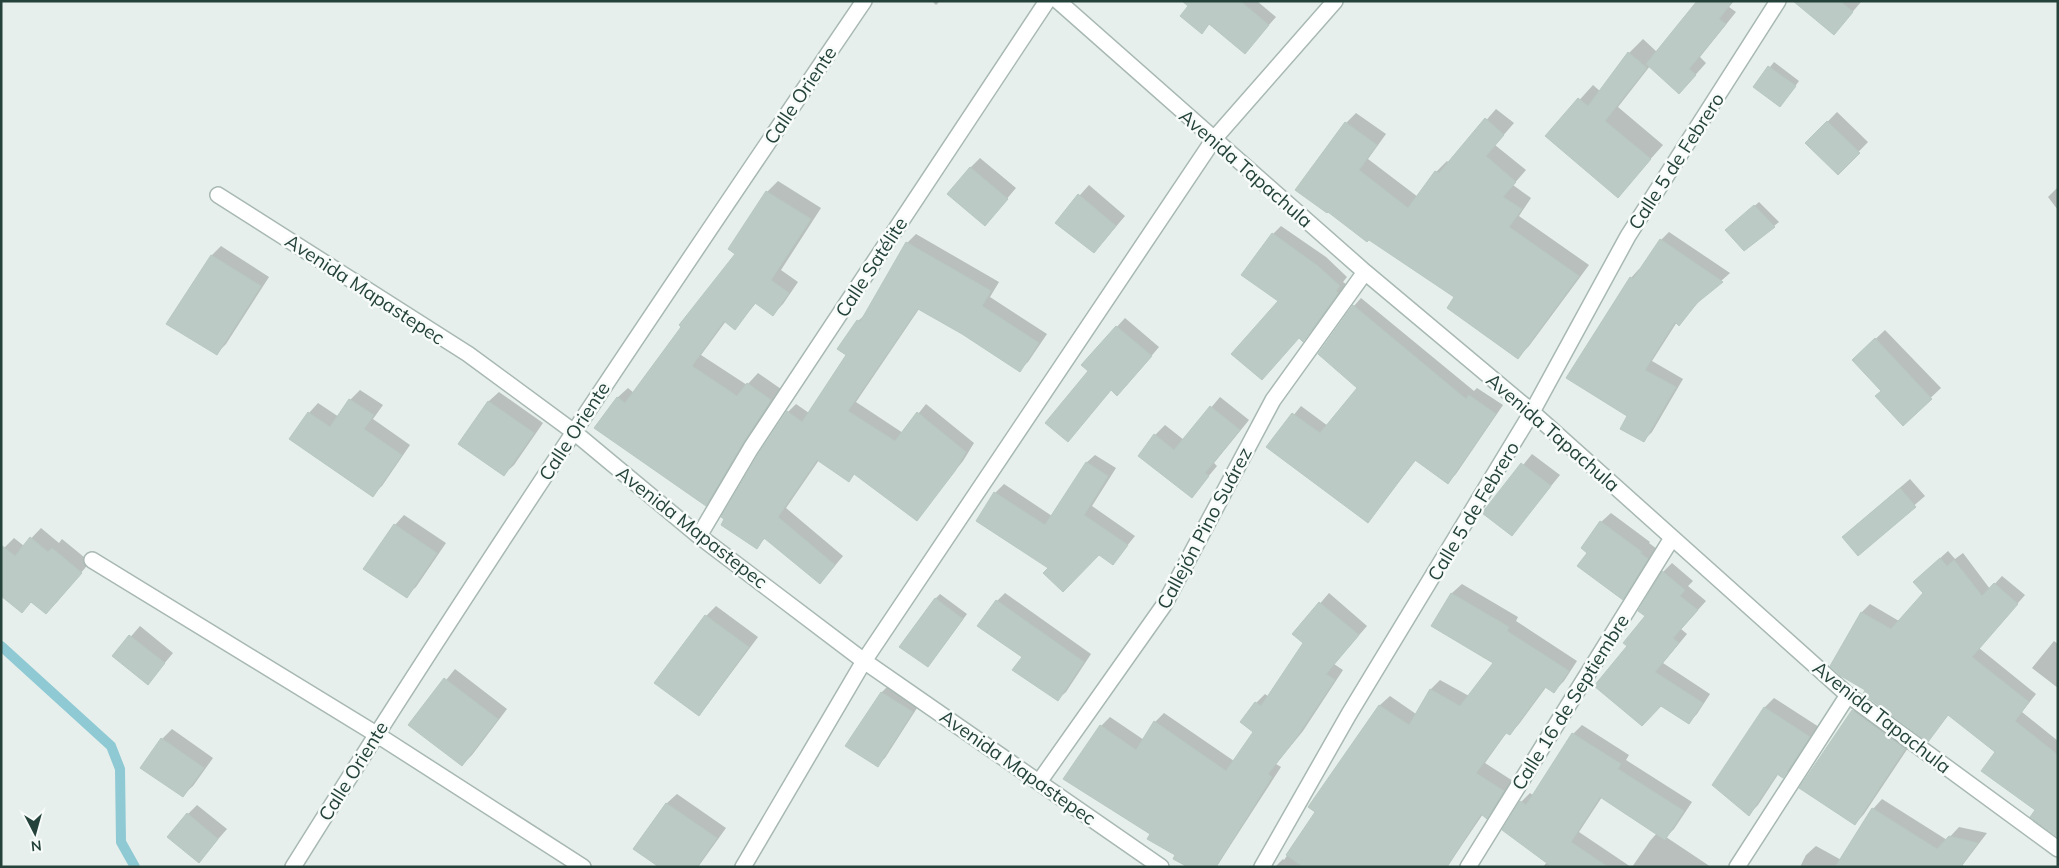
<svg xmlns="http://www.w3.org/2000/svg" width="2059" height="868" font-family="Mulish,sans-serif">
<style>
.shadow{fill:#0003}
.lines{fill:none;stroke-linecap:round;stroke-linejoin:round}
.stream{stroke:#8ec9d4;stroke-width:10}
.building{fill:#bbcac4;stroke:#b8c9c2}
.minor-casing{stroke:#a8b8b2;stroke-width:18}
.minor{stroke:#fff;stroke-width:15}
.labels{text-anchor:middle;stroke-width:5;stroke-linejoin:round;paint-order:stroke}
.street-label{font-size:19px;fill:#24423a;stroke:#f7fbf9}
</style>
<rect width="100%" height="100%" fill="#e6efeb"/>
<path class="shadow" d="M932,1H940L936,5Z
M1194,1H1257L1276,17L1245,52L1210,23L1202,32Z
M1699,1H1734L1729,7L1736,12L1700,57L1706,63L1690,81L1650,66L1618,107L1663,145L1618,196L1547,136L1593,85L1601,92L1629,53L1643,39L1657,52Z
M1805,1H1861V2L1843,23Z
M1774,62L1799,81L1784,101L1755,86Z
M1496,109L1514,123L1495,145L1526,170L1513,185L1531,198L1519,216L1589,265L1529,346L1518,357L1456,297L1369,239L1346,123L1356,113L1386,134L1368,159L1418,197L1436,172L1447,161L1449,163Z
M1837,112L1868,142L1838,173L1807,143Z
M980,158L1016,188L994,214L970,168Z
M778,181L821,208L781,270L798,282L783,304L773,314L756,303L735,328L726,321L701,355L747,385L758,373L781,389L716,494L706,505L617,398L628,388L634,393L737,253L730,249L767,192Z
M1089,185L1125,216L1103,242L1056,222Z
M2057,188H2058V210L2048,197Z
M1759,202L1779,222L1744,250L1732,226Z
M1281,226L1326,257L1347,277L1343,282L1346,284L1311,332L1303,340L1299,337L1280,301L1273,234Z
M1669,232L1730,273L1702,298L1679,324L1677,322L1652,361L1683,379L1652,432L1643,441L1629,416L1568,378L1631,278L1639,269L1641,270L1661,240Z
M916,234L999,282L990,297L1047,334L1028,362L1019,370L962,333L919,309L856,402L903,433L926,404L974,443L963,461L916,519L855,473L849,480L819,460L786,508L843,556L828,574L766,537L757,547L788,412L796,404L809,413L847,355L858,321L867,313L907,243Z
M221,246L269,277L226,344L217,353L168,323L212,255Z
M1361,298L1474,391L1477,388L1503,405L1456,474L1448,482L1416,460L1368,521L1268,447L1301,406L1328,426L1359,387L1354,306Z
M1125,318L1159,347L1126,386L1112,389L1068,440L1090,370L1083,364Z
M1885,330L1941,388L1903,424L1882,391L1863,351Z
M360,390L383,405L373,419L410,445L382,486L372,495L309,413L318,403L339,417L350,400Z
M499,392L543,423L514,465L504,474L459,444L489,401Z
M1220,397L1249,420L1214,463L1217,466L1192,496L1155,435L1165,425L1184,440Z
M1532,454L1560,475L1512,534L1484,513Z
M1095,455L1116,468L1092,506L1135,536L1113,563L1099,553L1050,568L995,493L1004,484L1052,516L1086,463Z
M1910,479L1925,496L1858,554L1843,537Z
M1611,513L1650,542L1649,543L1657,549L1632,589L1623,598L1589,552L1601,522Z
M404,515L446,543L416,587L406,596L395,525Z
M41,528L59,543L62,539L90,562L56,603L32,601L22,611L1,551L14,538L24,546Z
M1948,551L1955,559L1963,553L1990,589L2002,576L2025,595L1979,648L2036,694L2022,712L2058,741V836L2036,810L1996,752L1949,714L1928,740L1867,690L1831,666L1862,612L1870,604L1899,621L1924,593L1914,582Z
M1672,563L1693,581L1688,586L1706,601L1681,629L1687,634L1663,663L1710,694L1697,714L1689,722L1629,646L1647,616L1640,611L1663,572Z
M1462,584L1518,617L1516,621L1577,661L1564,681L1554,691L1547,686L1519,724L1509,734L1507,732L1485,763L1513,781L1496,807L1487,817L1483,814L1447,867H1275L1283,859L1284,860L1317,812L1310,807L1380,705L1390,696L1416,714L1431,689L1440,680L1469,696L1495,663L1432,625L1452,593Z
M1005,593L1091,654L1066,692L1058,699L1023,657L997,601Z
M1329,593L1367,626L1334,664L1343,670L1303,731L1276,764L1281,767L1217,866L1177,855L1152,834L1101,726L1110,717L1144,740L1155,722L1164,713L1234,761L1255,731L1256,703L1265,694L1269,697L1305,643L1294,634Z
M940,594L967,614L932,661L935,599Z
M716,606L758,637L708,704L699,714L706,616Z
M140,626L173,653L148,683L114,656Z
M2054,641L2058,644V688L2032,668Z
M455,669L507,709L472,755L462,765L410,725Z
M889,685L919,705L885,758L877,765L882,692Z
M1774,698L1819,727L1793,767L1783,776L1779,773L1758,805L1749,814L1765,707Z
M1863,701L1914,739L1864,814L1855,824L1835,740L1853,711Z
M1582,725L1629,755L1626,760L1692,802L1674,829L1666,837L1711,867H1632L1650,841L1657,833L1602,797L1579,832L1631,867H1543L1547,862L1521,802L1530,793L1534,796L1573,734Z
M172,729L213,758L193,786L183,795L142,768L162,739Z
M677,794L726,828L698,867H661L635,849L667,803Z
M1882,799L1947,840L1959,827L1987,833L1961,867L1873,809Z
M197,805L227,829L199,861L188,814Z
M1816,846L1854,867H1800L1806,855Z"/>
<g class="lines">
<path class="stream" d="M1,646L111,746L120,769L121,842L135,867"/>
</g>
<path class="building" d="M1182,1H1240L1269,25L1245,54L1209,24L1202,34L1180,16L1188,6Z
M1697,1H1733L1719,19L1726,24L1689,69L1696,75L1679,94L1646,64Z
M1793,1H1840L1853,12L1834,35Z
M1628,52L1647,68L1605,121L1651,159L1618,198L1545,136L1578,98L1588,106Z
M1768,66L1796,86L1780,107L1753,87Z
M1485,118L1504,135L1486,156L1516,182L1503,197L1522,209L1509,227L1579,276L1518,359L1447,308L1454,297L1369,240L1367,242L1328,212L1327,213L1295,190L1345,122L1377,145L1359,170L1408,208L1435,171L1439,173Z
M1827,121L1860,153L1838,175L1805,143Z
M970,167L1008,199L985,226L947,194Z
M766,191L811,219L771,280L789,293L773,316L755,303L735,330L724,321L692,366L737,396L747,383L771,400L743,443L706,506L594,428L617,397L625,403L681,327L679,325L735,254L728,249Z
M1078,194L1116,226L1094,253L1055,223Z
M1754,205L1775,227L1744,251L1725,230Z
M1272,233L1318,266L1340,286L1336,291L1338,293L1303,342L1299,338L1262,380L1231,354L1278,301L1241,275Z
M1660,239L1723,282L1697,303L1679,326L1675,322L1645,370L1676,387L1644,442L1620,429L1627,416L1566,378L1630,277L1633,279Z
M906,242L991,291L982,306L1039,343L1020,372L962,334L918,309L848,411L895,441L917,412L966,452L955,471L917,521L854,474L849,482L817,460L778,517L835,565L820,584L764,538L757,549L721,525L724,519L721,517L759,453L787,411L802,422L846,355L837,349L857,320L860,322Z
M211,255L261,286L217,355L166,324Z
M1353,305L1466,399L1469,395L1496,414L1448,484L1415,460L1368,523L1266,447L1292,413L1320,433L1357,388L1318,354Z
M1116,326L1152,356L1117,396L1111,390L1068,442L1045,423L1088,371L1081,365Z
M1875,338L1932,399L1903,426L1875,396L1881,391L1852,360Z
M349,399L374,415L364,429L402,455L373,497L289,439L308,412L330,427Z
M488,401L534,433L504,476L458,444Z
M1210,406L1240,430L1205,473L1209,476L1192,498L1138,456L1154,434L1174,450Z
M1086,462L1108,476L1084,515L1128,545L1113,565L1099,555L1063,592L1043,573L1048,568L976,521L994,492L1045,525Z
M1521,463L1551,486L1512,536L1482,513Z
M1900,488L1916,507L1858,556L1842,537Z
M1600,521L1642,552L1640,553L1648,559L1623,600L1577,566L1587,553L1581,548Z
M394,524L437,553L407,598L363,569Z
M30,537L48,552L52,548L82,573L46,614L31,602L22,613L1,596V545L15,556Z
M1940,558L1947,566L1954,560L1982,596L1994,583L2018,604L1972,657L2029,702L2015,721L2058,755V837L2030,817L2035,810L1981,771L1995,752L1948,715L1928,742L1863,694L1865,690L1841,676L1830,666L1861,612L1891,629L1923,593L1913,582Z
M1662,571L1685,590L1680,596L1698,610L1673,638L1679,643L1655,672L1703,703L1689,724L1661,706L1642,726L1594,686L1627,646L1623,643L1645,616L1638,611Z
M1451,593L1509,627L1507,631L1569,671L1554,693L1545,687L1510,735L1506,733L1476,773L1504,791L1487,819L1481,814L1447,867H1303L1286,855L1315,812L1308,807L1379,705L1409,725L1430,689L1460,706L1493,663L1431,626Z
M935,598L963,619L928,667L899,647Z
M996,600L1084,662L1058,701L1012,670L1022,657L977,626Z
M1319,602L1359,635L1326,674L1335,680L1294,741L1268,774L1272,777L1216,867H1188L1173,859L1175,855L1147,839L1150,834L1063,779L1100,725L1136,750L1154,721L1226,771L1253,732L1240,722L1255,702L1261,706L1303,643L1292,634Z
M705,615L749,647L699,716L654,683Z
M129,635L165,663L148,685L112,656Z
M444,678L498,719L462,766L408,725Z
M881,692L913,712L878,767L845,746Z
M1764,707L1810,737L1783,778L1777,774L1749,816L1712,785Z
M1852,710L1905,749L1855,825L1799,788Z
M1572,733L1621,764L1618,769L1684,811L1665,840L1600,797L1571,842L1608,867H1552L1502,830L1520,801L1526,805Z
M161,738L204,768L183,797L140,768Z
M666,803L717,838L697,867H659L633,849Z
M1872,808L1937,849L1949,836L1978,843L1962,865L1965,867H1835Z
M187,813L218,839L199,863L167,837Z"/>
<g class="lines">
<defs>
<path id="minor" d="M1058,1L1365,272L1532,412L1848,695L2058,849
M218,195L468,354L574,432L699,536L864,661L1161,867
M699,536L751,448L1047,1
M92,560L376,734L583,867
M1039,782L1164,605L1273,400L1365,272
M293,867C476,574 670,287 864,1
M743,867L864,661L1214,139L1335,1
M1262,867L1349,714L1532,412L1628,236L1778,1
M1468,867L1672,538
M1737,867L1848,695"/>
</defs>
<use href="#minor" class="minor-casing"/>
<use href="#minor" class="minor"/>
</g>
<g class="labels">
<g class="street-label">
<text transform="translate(800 95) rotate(-56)" y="7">Calle Oriente</text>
<text transform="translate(1676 161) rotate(-57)" y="7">Calle 5 de Febrero</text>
<text transform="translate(1246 168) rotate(41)" y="7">Avenida Tapachula</text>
<text transform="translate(871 267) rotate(-57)" y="7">Calle Satélite</text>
<text transform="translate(365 289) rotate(33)" y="7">Avenida Mapastepec</text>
<text transform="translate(574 431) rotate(-57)" y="7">Calle Oriente</text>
<text transform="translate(1553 432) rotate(41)" y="7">Avenida Tapachula</text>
<text transform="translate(1473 511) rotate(-59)" y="7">Calle 5 de Febrero</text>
<text transform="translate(692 527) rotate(38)" y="7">Avenida Mapastepec</text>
<text transform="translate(1204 528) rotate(-62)" y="7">Callejón Pino Suárez</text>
<text transform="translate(1570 702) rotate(-58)" y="7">Calle 16 de Septiembre</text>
<text transform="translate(1882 717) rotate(38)" y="7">Avenida Tapachula</text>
<text transform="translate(1018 767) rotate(35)" y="7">Avenida Mapastepec</text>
<text transform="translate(353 771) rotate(-58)" y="7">Calle Oriente</text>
</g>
</g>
<rect width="2059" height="868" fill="none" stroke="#24423a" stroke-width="5"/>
<g transform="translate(35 833) rotate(174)" stroke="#f7fbf9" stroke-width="4" paint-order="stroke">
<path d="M0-4L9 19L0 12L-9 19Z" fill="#24423a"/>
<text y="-8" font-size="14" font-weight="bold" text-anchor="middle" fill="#24423a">N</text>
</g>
</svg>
